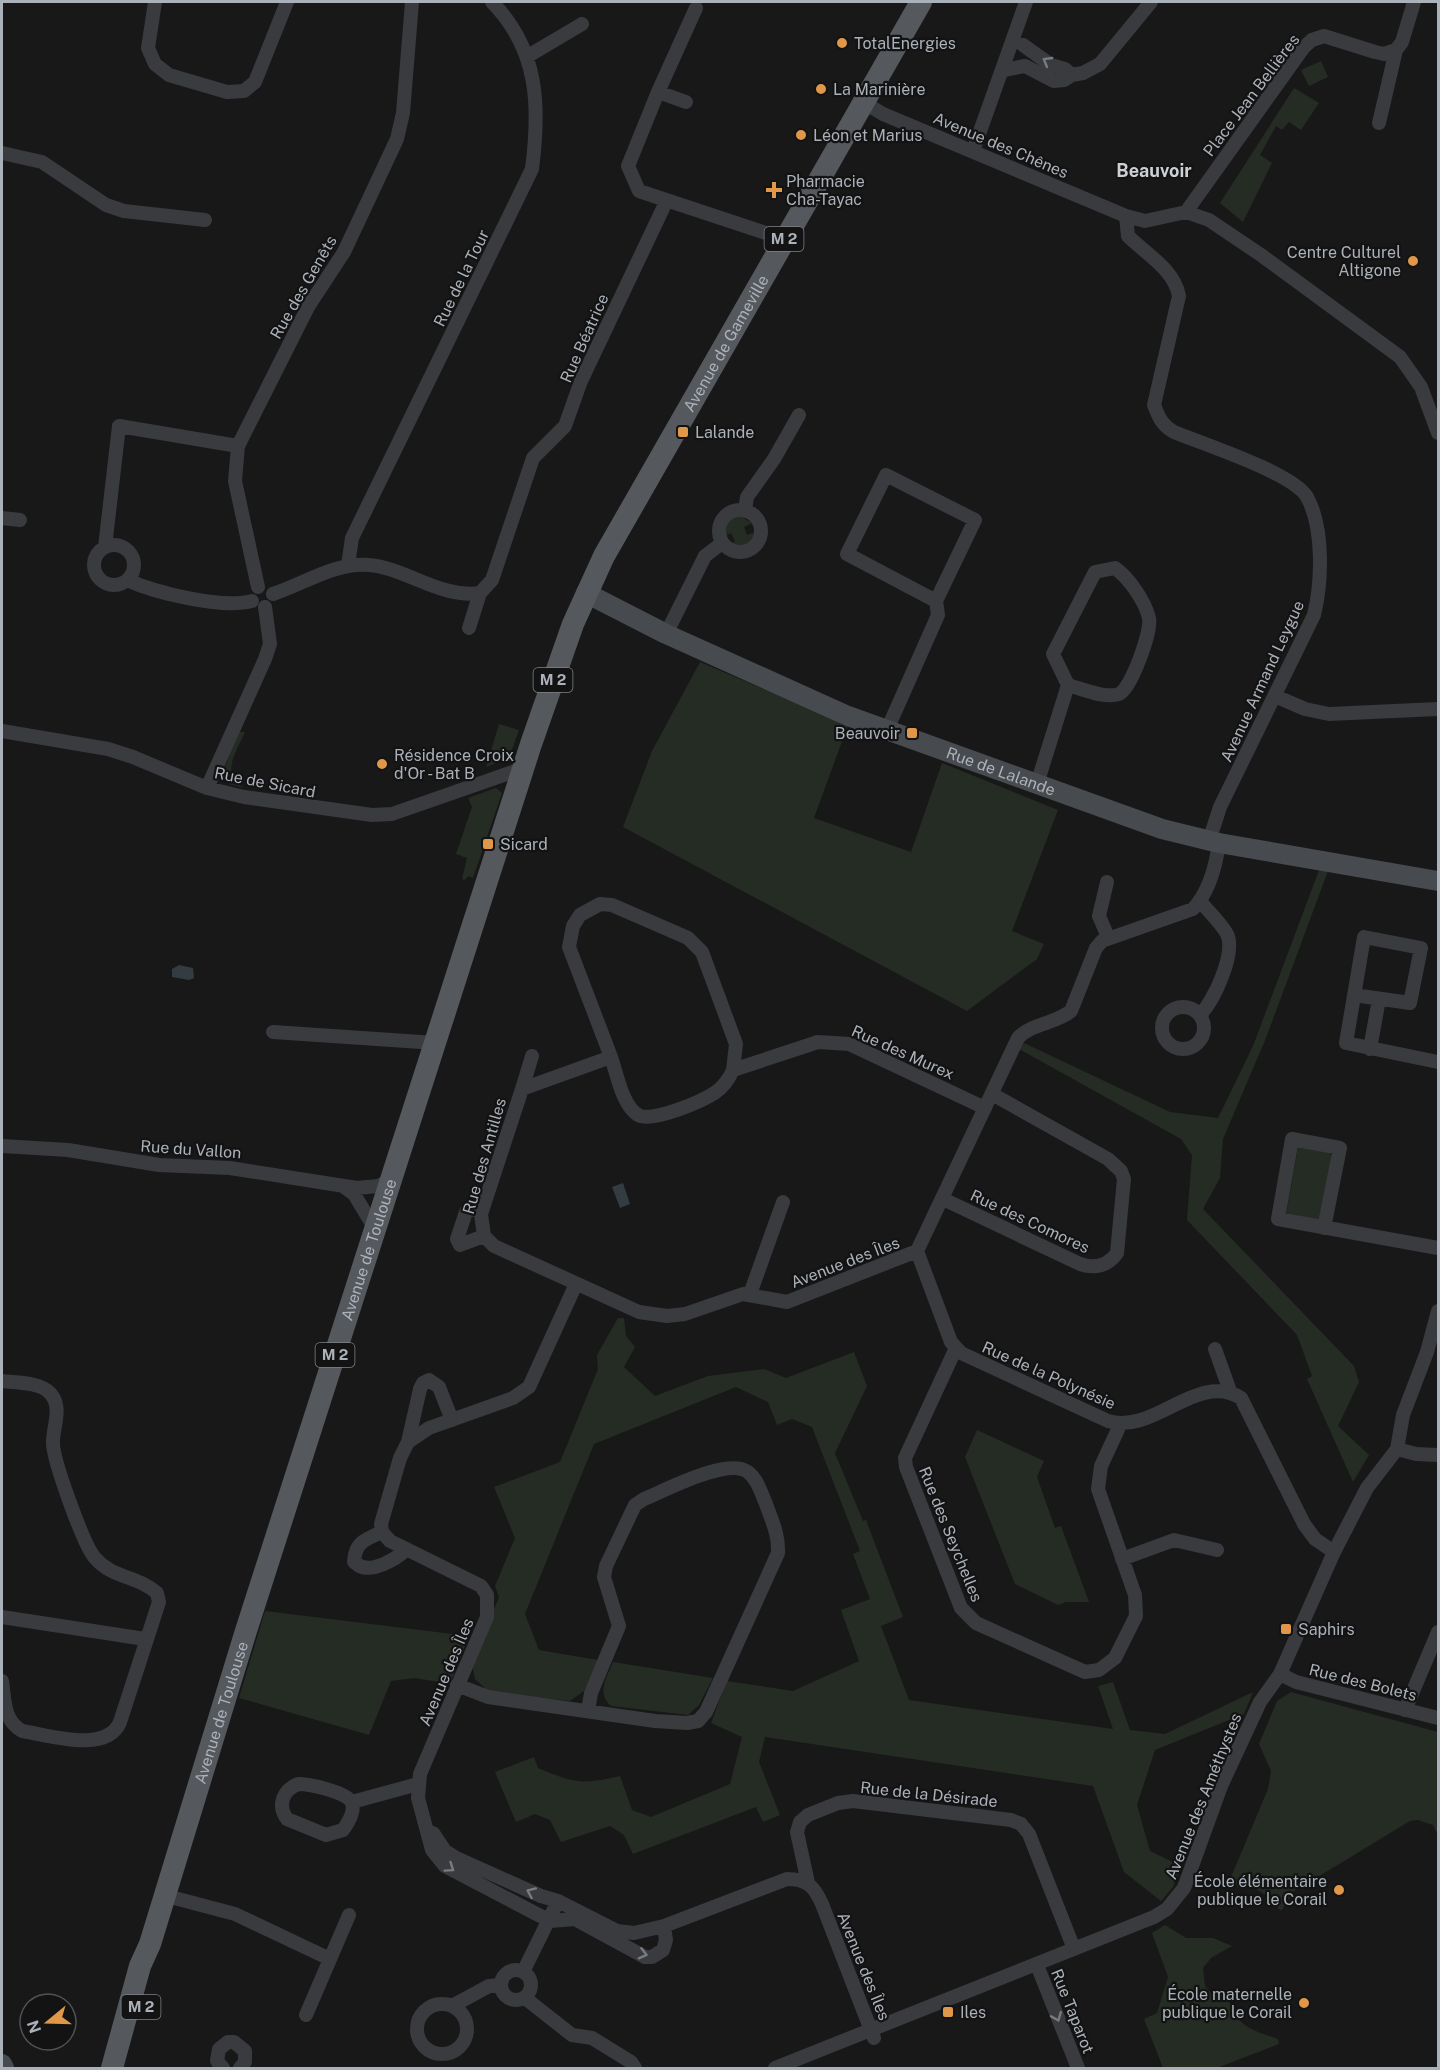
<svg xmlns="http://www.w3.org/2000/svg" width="1440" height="2070" font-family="'Public Sans',sans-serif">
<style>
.green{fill:#242c24}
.water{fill:#323c41}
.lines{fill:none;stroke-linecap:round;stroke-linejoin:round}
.street{stroke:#393b3e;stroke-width:14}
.secondary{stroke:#474a4e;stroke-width:20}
.primary{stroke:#55585d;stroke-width:22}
.oneway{stroke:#787c81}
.poi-dot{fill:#e09749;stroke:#131314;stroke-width:2}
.labels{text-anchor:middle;stroke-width:4.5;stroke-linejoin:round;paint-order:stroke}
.shield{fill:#131314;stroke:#7d8287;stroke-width:1.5}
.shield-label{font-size:15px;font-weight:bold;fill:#abb1b8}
.poi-label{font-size:16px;fill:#abb1b8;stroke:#131314;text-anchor:start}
.street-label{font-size:16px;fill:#abb1b8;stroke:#131314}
.neighbourhood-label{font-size:18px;font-weight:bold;fill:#cccfd4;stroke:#131314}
</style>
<rect width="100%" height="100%" fill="#181819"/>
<path class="green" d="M1321,61L1328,77L1309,86L1301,70Z
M1294,88L1319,103L1301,130L1289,122L1282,130L1276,126L1260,155L1272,163L1243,222L1220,203Z
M740,516L752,523L744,527L747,535L756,532L750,546L739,551L728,546L735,541L731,533L722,538L721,529L729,518Z
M700,662L848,725L814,818L911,852L942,763L1058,810L1012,931L1044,944L1037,959L967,1011L623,827L652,751Z
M499,724L519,730L509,758L486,767Z
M238,732H245C237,751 219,775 244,788L229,784L224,770Z
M496,788L502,793L473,878L469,876L464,880L462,879L467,858L456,854L472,807L468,798Z
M1319,870L1328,871L1266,1038L1223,1139L1220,1178L1203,1209L1354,1366L1359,1382L1338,1426L1369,1455L1353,1482L1307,1379L1312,1376L1297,1335L1187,1220L1192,1155L1181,1139L1019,1049L1024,1043L1170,1112L1218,1118L1253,1046Z
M1298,1146L1329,1152L1332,1157L1319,1221L1286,1216Z
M618,1318H624L626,1336L635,1347L624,1367L655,1396L708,1376L764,1369L786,1378L854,1352L867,1386L835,1453L863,1521L866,1520L903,1617L881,1626L909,1700L1113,1729L1098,1686L1113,1682L1130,1730L1165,1734L1253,1692L1244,1714L1155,1750L1137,1805L1150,1851L1181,1866L1173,1887L1161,1901L1124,1872L1093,1786L765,1737L759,1762L780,1815L763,1822L756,1807L633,1854L624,1835L610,1826L561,1842L550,1820L535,1814L516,1822L495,1772L534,1757L538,1768C574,1783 581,1785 620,1776L632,1810L651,1817L730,1784L742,1737L711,1723L727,1681L793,1691L859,1661L841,1610L870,1599L853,1554L860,1551L812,1427L792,1419L777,1425L768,1402L736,1387L594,1444L525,1614L539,1650L598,1660L584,1691L570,1701L489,1692L475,1679L472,1664L499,1597L495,1586L515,1538L494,1487L560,1462L598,1369L597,1355Z
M977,1430L1044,1461L1037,1477L1055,1528L1061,1526L1089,1602H1066L1058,1605L1015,1584L965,1457Z
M265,1611L469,1636L450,1684L415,1678L391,1681L369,1735L239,1698Z
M613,1662L713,1678L699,1705L688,1715L611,1706C596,1693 607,1677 613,1662Z
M1291,1692L1438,1732V1835L1433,1825L1418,1820L1410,1821L1293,1892L1281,1911C1269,1897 1258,1884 1238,1888L1231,1877L1268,1789L1271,1771L1259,1744L1277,1701Z
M1165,1925L1186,1938H1213L1232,1946L1211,1958L1203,1968L1205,1986L1215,1999L1229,2001C1238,2028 1253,2030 1278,2039L1279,2044L1217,2068H1163L1144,2019L1157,2013L1168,1977L1152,1933Z"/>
<path class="water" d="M179,965L193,968L194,978L189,980L172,977V969Z
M623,1183L630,1204L620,1208L612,1187Z"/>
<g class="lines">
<path class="street" d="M155,2L148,48L155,64L169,75L227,92L244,91L255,82L287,2
M1023,45L1051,65L1065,69L1072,75
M528,56L582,24
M1004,70L1025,66L1054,81L1064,80L1072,75L1083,73L1100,64L1151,2
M658,92L696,8
M686,102L658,92L628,166L639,191L784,239
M863,102L883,114L1126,216L1145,221L1186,212L1209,220L1261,255L1400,357L1421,387L1438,433
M1379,123L1396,50L1402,42L1414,2
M973,151L1026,2
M2,153L42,162L106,205L124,211L205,220
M1186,212L1304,47L1312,40L1324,36L1375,52L1384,54L1396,50
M1126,216L1128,236C1146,254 1174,269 1179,296L1154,405C1159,418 1162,425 1174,432C1203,444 1293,473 1307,497C1324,528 1322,582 1314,615L1220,807L1209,841
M719 531a21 21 0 1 1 42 0a21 21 0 1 1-42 0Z
M745,511L747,497L774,459L799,415
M2,518L20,520
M94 565a20 20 0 1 1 40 0a20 20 0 1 1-40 0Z
M105,547L119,426L238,446
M348,565L352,538L532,169C540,107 539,50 492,2
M127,580C156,593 222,609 252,601
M258,587L235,481L238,446L308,307L344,252L397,139L403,113L412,2
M273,594C304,584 335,562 369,565C406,568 441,599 480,593
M469,628L480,593L492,580L533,458L565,426L581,381L666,202
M666,634L705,556L722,543
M1275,696L1305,709L1329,714L1438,709
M887,730L938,615L936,601L975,520L886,475L847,554L936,601
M2,731L108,749L133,757L207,788L244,797L372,815L392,814L524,768
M1037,784L1068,685C1083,689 1105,699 1119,694C1131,689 1152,631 1149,618C1145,601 1129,578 1115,568L1095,572L1053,654L1068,685
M207,788L265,659L270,644L265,607
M1107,882L1099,916L1108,937
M1354,995L1410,1003L1421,948L1364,937L1346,1043L1438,1062
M1162 1028a21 21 0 1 1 42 0a21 21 0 1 1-42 0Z
M1200,1015C1214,1001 1236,953 1227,934C1221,923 1208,911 1200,901
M273,1032L436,1043
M1370,1049L1379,999
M611,1057C617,1074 622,1105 638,1115C652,1123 703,1101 716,1092C724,1086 729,1079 733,1070L818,1042L849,1044L985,1108
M733,1070L736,1044L702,952L688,938L612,905L600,904L580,915L573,926L569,947L611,1057L522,1089L481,1214L484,1236L494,1246L639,1312L667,1316L685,1314L743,1294L787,1302L917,1251L1018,1038C1032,1023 1055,1024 1071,1011L1096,948L1102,941L1193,909C1209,892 1216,865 1219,843
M522,1089L532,1056
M2,1146L68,1150L159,1165L230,1168L357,1188L378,1186L392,1180
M343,1186L354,1194L375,1229
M943,1199L1080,1264C1095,1269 1108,1266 1117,1253L1124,1179L1121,1171L1108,1159L992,1094
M1324,1228L1340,1148L1292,1139L1278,1219L1438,1248
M484,1236L460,1245L457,1239L466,1212L484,1204
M917,1251L951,1342L961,1353L1108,1421C1154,1435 1197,1371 1241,1398L1304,1524L1315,1539L1334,1552
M576,1284L529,1387L513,1398L429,1428L408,1442L400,1458L381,1524L382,1532L390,1541L481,1586L487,1595V1617L420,1774L418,1798L432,1850L445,1866L550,1921L575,1919L645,1957H652L663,1950L666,1940L664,1926
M750,1294L783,1202
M956,1348L905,1458L906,1467L961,1608L976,1623L1085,1672L1099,1670L1115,1658L1136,1616L1135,1595L1098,1489L1101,1466L1120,1425
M1215,1349L1230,1391
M2,1381C16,1383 40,1382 50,1393C63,1407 53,1426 53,1442C52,1458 84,1546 95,1558C113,1579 137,1575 157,1593L159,1602L120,1722C107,1754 49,1735 22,1731C3,1720 5,1700 2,1681
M408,1442L420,1389L423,1383L429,1380L439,1387L452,1420
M1397,1449L1416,1454L1438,1455
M382,1532C366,1539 355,1542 354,1562L358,1565C372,1574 396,1559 407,1549
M1122,1559L1174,1540L1217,1550
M2,1617L145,1639
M1280,1674L1296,1682L1438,1718
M457,1685L488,1697L655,1721L687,1723L698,1721L706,1712L778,1553C779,1535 772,1521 766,1504C761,1493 758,1480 748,1472C728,1457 666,1490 644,1499L635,1505L606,1566L604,1577L619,1626L591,1693L588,1711
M1405,1710L1438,1632
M298,1784C309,1784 348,1792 352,1803C355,1811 348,1823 343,1830L326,1835L287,1819C277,1805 283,1790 298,1784Z
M352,1802L418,1784
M433,1833L445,1851L456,1858L541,1896L558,1901L617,1931L634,1933L664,1926L787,1879C807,1879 814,1886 822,1904L874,2038
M808,1883L797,1832L800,1822L808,1815L838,1803L853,1801L1011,1820L1021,1824L1029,1834L1074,1949
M163,1895L235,1914L330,1959
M1037,1965L1078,2068
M501 1985a15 15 0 1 1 30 0a15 15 0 1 1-30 0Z
M523,1972L558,1901
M525,1998L572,2035L592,2038L631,2062L635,2068
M417 2029a25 25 0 1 1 50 0a25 25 0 1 1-50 0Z
M452,2006L489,1986L501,1985
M306,2015L349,1915
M223,2068L217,2061L219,2049L228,2042H234L245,2051V2062L240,2068
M775,2068L1154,1917L1167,1909L1184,1888L1221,1786L1260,1702L1280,1674L1334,1552L1367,1488L1397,1449L1403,1415L1427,1352L1438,1311"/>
<g class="secondary">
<path id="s1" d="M586,593L666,634L848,716L1162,829L1219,843L1438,881"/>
<path d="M2,2064L4,2068"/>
</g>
<path class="primary" id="s2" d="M112,2068L140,1966L150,1944L245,1634L531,744L573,624L604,556L921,2"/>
</g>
<defs><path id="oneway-chevron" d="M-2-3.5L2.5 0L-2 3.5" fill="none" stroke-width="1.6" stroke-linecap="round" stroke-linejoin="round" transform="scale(1.5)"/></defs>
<g class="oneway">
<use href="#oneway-chevron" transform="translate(1047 61) rotate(-150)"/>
<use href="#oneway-chevron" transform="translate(450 1868) rotate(34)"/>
<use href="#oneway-chevron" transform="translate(531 1892) rotate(-156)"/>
<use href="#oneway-chevron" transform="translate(643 1954) rotate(14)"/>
<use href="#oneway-chevron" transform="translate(1057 2017) rotate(68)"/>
</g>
<g class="poi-dot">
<circle cx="842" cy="43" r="6"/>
<circle cx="821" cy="89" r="6"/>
<circle cx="801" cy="135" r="6"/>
<path d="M771 181h6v6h6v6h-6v6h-6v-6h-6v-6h6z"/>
<circle cx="1413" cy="261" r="6"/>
<rect x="677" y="426" width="12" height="12" rx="3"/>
<rect x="906" y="727" width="12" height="12" rx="3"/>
<circle cx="382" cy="764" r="6"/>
<rect x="482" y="838" width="12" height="12" rx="3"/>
<rect x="1280" y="1623" width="12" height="12" rx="3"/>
<circle cx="1339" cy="1890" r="6"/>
<circle cx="1304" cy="2003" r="6"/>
<rect x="942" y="2006" width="12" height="12" rx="3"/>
</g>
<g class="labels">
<g class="shield">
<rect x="764.5" y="227" width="39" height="24" rx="4.5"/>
<rect x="533.5" y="668" width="39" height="24" rx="4.5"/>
<rect x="315.5" y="1343" width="39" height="24" rx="4.5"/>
<rect x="121.5" y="1995" width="39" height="24" rx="4.5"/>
</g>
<g class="shield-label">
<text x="784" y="244">M 2</text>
<text x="553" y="685">M 2</text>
<text x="335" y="1360">M 2</text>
<text x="141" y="2012">M 2</text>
</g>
<g class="poi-label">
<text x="854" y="49">TotalEnergies</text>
<text x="833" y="95">La Marinière</text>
<text x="813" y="141">Léon et Marius</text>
<text x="786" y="187">Pharmacie<tspan x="786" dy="18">Cha-Tayac</tspan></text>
<text x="1401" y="258" text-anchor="end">Centre Culturel<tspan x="1401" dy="18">Altigone</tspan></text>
<text x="695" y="438">Lalande</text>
<text x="900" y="739" text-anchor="end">Beauvoir</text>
<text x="394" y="761">Résidence Croix<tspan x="394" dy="18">d'Or - Bat B</tspan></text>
<text x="500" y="850">Sicard</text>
<text x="1298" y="1635">Saphirs</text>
<text x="1327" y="1887" text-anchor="end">École élémentaire<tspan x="1327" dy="18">publique le Corail</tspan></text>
<text x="1292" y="2000" text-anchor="end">École maternelle<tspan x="1292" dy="18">publique le Corail</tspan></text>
<text x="960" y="2018">Iles</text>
</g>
<g class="street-label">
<text transform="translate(1251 95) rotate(-53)" y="6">Place Jean Bellières</text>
<text transform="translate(1001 145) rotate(23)" y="6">Avenue des Chênes</text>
<text transform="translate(461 278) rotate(-64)" y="6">Rue de la Tour</text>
<text transform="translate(303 287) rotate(-60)" y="6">Rue des Genêts</text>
<text transform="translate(584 338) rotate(-66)" y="6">Rue Béatrice</text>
<text dy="6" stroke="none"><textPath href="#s2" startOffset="1836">Avenue de Gameville</textPath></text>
<text transform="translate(1262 681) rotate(-65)" y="6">Avenue Armand Leygue</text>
<text dy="6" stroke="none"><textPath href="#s1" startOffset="452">Rue de Lalande</textPath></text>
<text transform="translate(265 782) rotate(11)" y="6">Rue de Sicard</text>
<text transform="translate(903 1052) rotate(24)" y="6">Rue des Murex</text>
<text transform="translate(191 1149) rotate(4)" y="6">Rue du Vallon</text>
<text transform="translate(484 1156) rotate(-74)" y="6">Rue des Antilles</text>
<text transform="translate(1030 1221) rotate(25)" y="6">Rue des Comores</text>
<text dy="6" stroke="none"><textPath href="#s2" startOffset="858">Avenue de Toulouse</textPath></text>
<text transform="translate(845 1262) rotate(-21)" y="6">Avenue des Îles</text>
<text transform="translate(1049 1375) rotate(24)" y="6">Rue de la Polynésie</text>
<text transform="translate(951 1534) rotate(68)" y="6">Rue des Seychelles</text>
<text transform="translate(446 1672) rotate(-67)" y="6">Avenue des Îles</text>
<text transform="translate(1363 1682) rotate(14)" y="6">Rue des Bolets</text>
<text dy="6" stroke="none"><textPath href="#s2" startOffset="372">Avenue de Toulouse</textPath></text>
<text transform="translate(929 1794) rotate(6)" y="6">Rue de la Désirade</text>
<text transform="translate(1203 1796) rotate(-68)" y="6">Avenue des Améthystes</text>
<text transform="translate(864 1966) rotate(68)" y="6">Avenue des Îles</text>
<text transform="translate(1073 2011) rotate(68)" y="6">Rue Taparot</text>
</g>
<g class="neighbourhood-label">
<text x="1154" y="177">Beauvoir</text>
</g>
</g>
<rect width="1440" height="2070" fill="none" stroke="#abb1b8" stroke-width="6"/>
<g transform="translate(48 2022) rotate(251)"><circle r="28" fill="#131314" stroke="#505256" stroke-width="1.5"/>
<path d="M0-4.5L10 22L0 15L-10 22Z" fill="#e09749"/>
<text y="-9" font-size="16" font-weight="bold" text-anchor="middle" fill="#abb1b8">N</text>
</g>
</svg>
